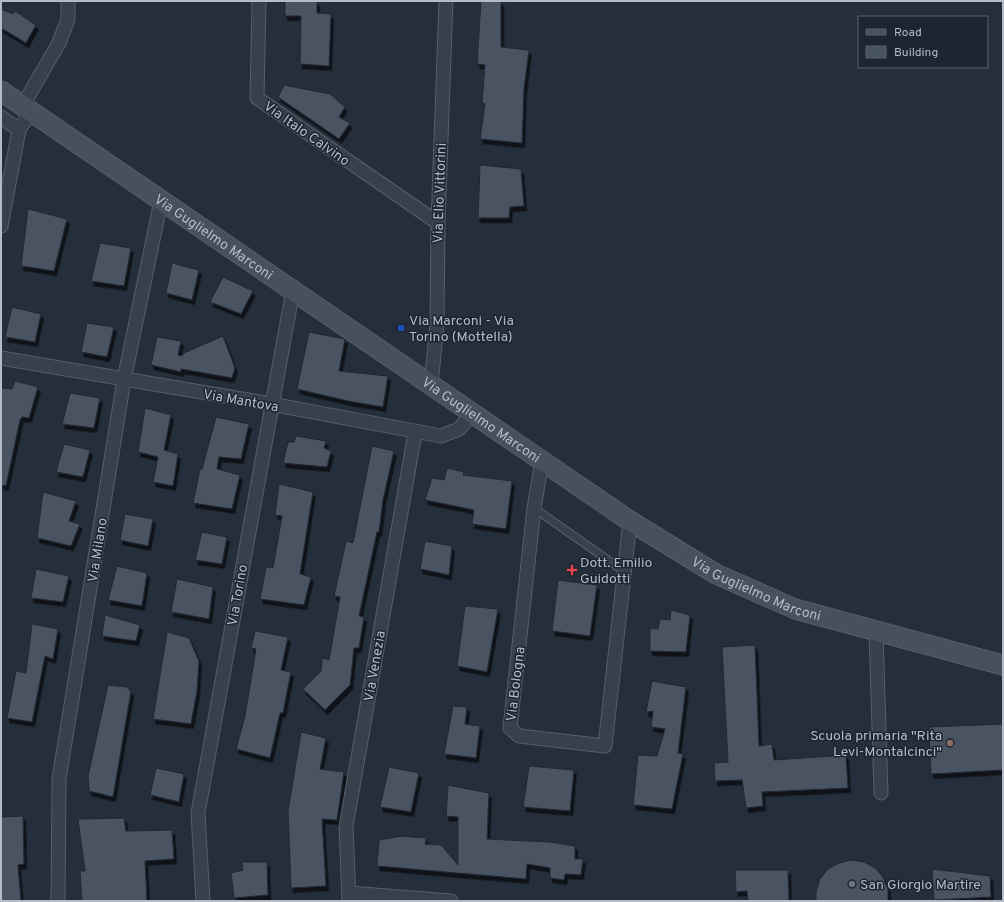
<svg xmlns="http://www.w3.org/2000/svg" width="1004" height="902" font-family="Overpass,sans-serif">
<style>
.building{fill:#485362;stroke:#202733;filter:url(#shadow)}
.lines{fill:none;stroke-linecap:round;stroke-linejoin:round}
.service-casing{stroke:#575e6a;stroke-width:9}
.minor-casing{stroke:#575e6a;stroke-width:15}
.secondary-casing{stroke:#575e6a;stroke-width:21}
.service{stroke:#38404c;stroke-width:7}
.minor{stroke:#38404c;stroke-width:13}
.secondary{stroke:#47505e;stroke-width:19}
.transit-dot{fill:#1a4fb4;stroke:#1e2531;stroke-width:1.5}
.health-dot{fill:#e0444e;stroke:#1e2531;stroke-width:1.5}
.education-dot{fill:#8d6e63;stroke:#1e2531;stroke-width:1.5}
.worship-dot{fill:#6b7280;stroke:#1e2531;stroke-width:1.5}
.labels{text-anchor:middle;stroke-width:3;stroke-linejoin:round;paint-order:stroke}
.street-label{font-size:14px;fill:#b4bbc7;stroke:#1e2531}
.poi-label{font-size:14px;fill:#b4bbc7;stroke:#1e2531;text-anchor:start}
</style>
<defs>
<filter id="shadow"><feDropShadow dx="2.5" dy="4.5" stdDeviation="0" flood-color="#0009"/></filter>
</defs>
<rect width="100%" height="100%" fill="#252e3b"/>
<path class="building" d="M285,1H317V13L331,14L329,66L300,64L301,16H285Z
M481,1H501V47L529,50L524,89L522,143L480,139L485,104L482,103L485,65L477,64Z
M1,9L13,14L15,11L36,25L26,43L1,28Z
M284,85L330,94L345,107L339,117L350,123L339,139L278,97Z
M480,165L521,169L524,206L510,207L509,218H478Z
M28,209L67,219L54,271L21,266Z
M100,243L131,248L124,286L91,281Z
M172,263L199,270L192,300L166,293Z
M223,277L253,291L241,314L210,302Z
M12,307L41,314L35,342L5,337Z
M87,323L114,327L107,357L81,352Z
M309,332L345,339L339,371L388,376L383,407L348,401L297,389Z
M223,336L235,368L232,378L181,369V372L151,365L157,337L181,341L178,355L182,356L184,353Z
M15,381L38,387L29,418L22,417L20,420L6,486L1,485V388L12,389Z
M70,393L100,398L94,428L62,424Z
M145,408L171,415L164,450L178,454L173,486L153,482L158,457L138,452Z
M216,417L249,424L241,459L219,457L217,469L240,475L232,509L193,503L200,469H202Z
M296,436L326,441L324,448L331,451L327,467L283,463L288,442H294Z
M64,444L90,450L83,477L56,472Z
M372,446L394,451L383,500L379,532H377L359,616L364,617L359,648H354L350,685L325,710L303,689L321,671L322,658L329,660L340,597L334,596L346,541L353,543Z
M447,468L464,472L463,475L512,481L506,529L472,524L474,510L425,500L432,478L444,480Z
M279,484L313,492L300,574L311,577L304,605L260,599L266,567L273,568L282,516L275,515Z
M43,492L76,501L69,521L80,524L71,546L37,538Z
M125,514L153,519L148,546L120,540Z
M202,532L227,537L222,564L195,560Z
M425,541L452,546L449,575L420,569Z
M117,566L147,573L142,606L108,600Z
M36,569L69,576L63,602L31,598Z
M177,579L213,587L209,619L171,612Z
M558,580L597,585L590,636L552,631Z
M465,606L498,609L487,672L457,666Z
M671,610L690,615L686,652L650,651V628L658,629L660,619L670,620Z
M105,615L140,625L136,641L102,636Z
M32,624L58,629L53,659L45,656L32,722L7,718L16,671L26,673Z
M255,631L288,637L281,670L291,672L283,713H280L270,758L236,749L245,716L256,649L251,648Z
M167,632L189,638L199,661L197,691L191,724L153,719Z
M755,645L759,746L772,744L774,760L846,755L848,788L762,792L763,806L746,808L742,780L715,781L714,763L728,762L722,647Z
M652,681L686,687L678,753L683,754L672,809L633,805L638,755L657,756L665,729L651,727L653,711L646,712Z
M108,685L127,687L131,692L113,797L89,791L88,776Z
M453,706L467,707L465,724L480,726L476,758L444,754Z
M1003,724V770L931,774L929,727Z
M301,732L326,738L320,769L344,772L337,820L322,819L326,886L291,888L288,811Z
M529,766L574,770L570,811L523,807Z
M389,767L419,773L411,812L380,807Z
M156,768L184,774L179,802L150,795Z
M448,785L489,793L487,839L550,842L575,846V859H583L581,875L565,874L564,880L550,878V868L527,864L526,879L377,866L379,840L401,836L426,838L425,844L441,845L458,865V817L446,816Z
M23,816L24,864L18,865L21,901H1V817Z
M124,818L126,831L172,830L174,859L145,861L147,901H82L80,871H85L78,819Z
M851,860L864,862L875,868L883,877L888,889V901H816V891L820,879L828,869L839,863Z
M242,862H267L268,895L234,898L231,873L243,870Z
M932,869L990,876L991,897L934,900Z
M735,870H788L789,901H748L747,891L736,892Z"/>
<g class="lines">
<defs>
<path id="service" d="M534,508L625,572"/>
<path id="minor" d="M259,1L257,98L438,223
M23,105L59,43L68,19V1
M1,117L19,130
M1,226L19,130L32,110
M1,358L271,404L441,436L459,429L473,413
M431,385L437,324L438,223L446,1
M542,461L534,508L510,728L519,736L605,746L630,521
M876,632L881,793
M349,893L451,901
M58,901L59,779L124,380L161,201
M203,901L198,813L293,290
M349,901L346,826L415,433"/>
<g id="secondary">
<path id="s1" d="M1,91L630,521L716,574L795,609L1003,665"/>
</g>
</defs>
<use href="#service" class="service-casing"/>
<use href="#minor" class="minor-casing"/>
<use href="#secondary" class="secondary-casing"/>
<use href="#service" class="service"/>
<use href="#minor" class="minor"/>
<use href="#secondary" class="secondary"/>
</g>
<rect class="transit-dot" x="397" y="324" width="8" height="8" rx="2"/>
<path class="health-dot" d="M570 564h4v4h4v4h-4v4h-4v-4h-4v-4h4z"/>
<circle class="education-dot" cx="950" cy="743" r="4"/>
<circle class="worship-dot" cx="852" cy="884" r="4"/>
<g class="labels">
<g class="street-label">
<text transform="translate(307 133) rotate(35)" y="5">Via Italo Calvino</text>
<text transform="translate(439 193) rotate(-88)" y="5">Via Elio Vittorini</text>
<text dy="5" stroke="none"><textPath href="#s1" startOffset="258">Via Guglielmo Marconi</textPath></text>
<text transform="translate(241 400) rotate(10)" y="5">Via Mantova</text>
<text dy="5" stroke="none"><textPath href="#s1" startOffset="582">Via Guglielmo Marconi</textPath></text>
<text transform="translate(97 550) rotate(-81)" y="5">Via Milano</text>
<text dy="5" stroke="none"><textPath href="#s1" startOffset="906">Via Guglielmo Marconi</textPath></text>
<text transform="translate(237 595) rotate(-80)" y="5">Via Torino</text>
<text transform="translate(374 666) rotate(-80)" y="5">Via Venezia</text>
<text transform="translate(515 684) rotate(-83)" y="5">Via Bologna</text>
</g>
<g class="poi-label">
<text x="409" y="325">Via Marconi - Via<tspan x="409" dy="16">Torino (Mottella)</tspan></text>
<text x="580" y="567">Dott. Emilio<tspan x="580" dy="16">Guidotti</tspan></text>
<text x="942" y="740" text-anchor="end">Scuola primaria "Rita<tspan x="942" dy="16">Levi-Montalcinci"</tspan></text>
<text x="860" y="889">San Giorgio Martire</text>
</g>
</g>
<rect width="1004" height="902" fill="none" stroke="#b4bbc7" stroke-width="4"/>
<rect x="858" y="16" width="130" height="52" fill="#1e2531" stroke="#5a616d"/>
<rect x="866" y="29" width="20" height="6" fill="#47505e" stroke="#5a616d"/>
<text x="894" y="36" font-size="12" fill="#b4bbc7">Road</text>
<rect x="866" y="46" width="20" height="12" fill="#485362" stroke="#5a616d"/>
<text x="894" y="56" font-size="12" fill="#b4bbc7">Building</text>
</svg>
